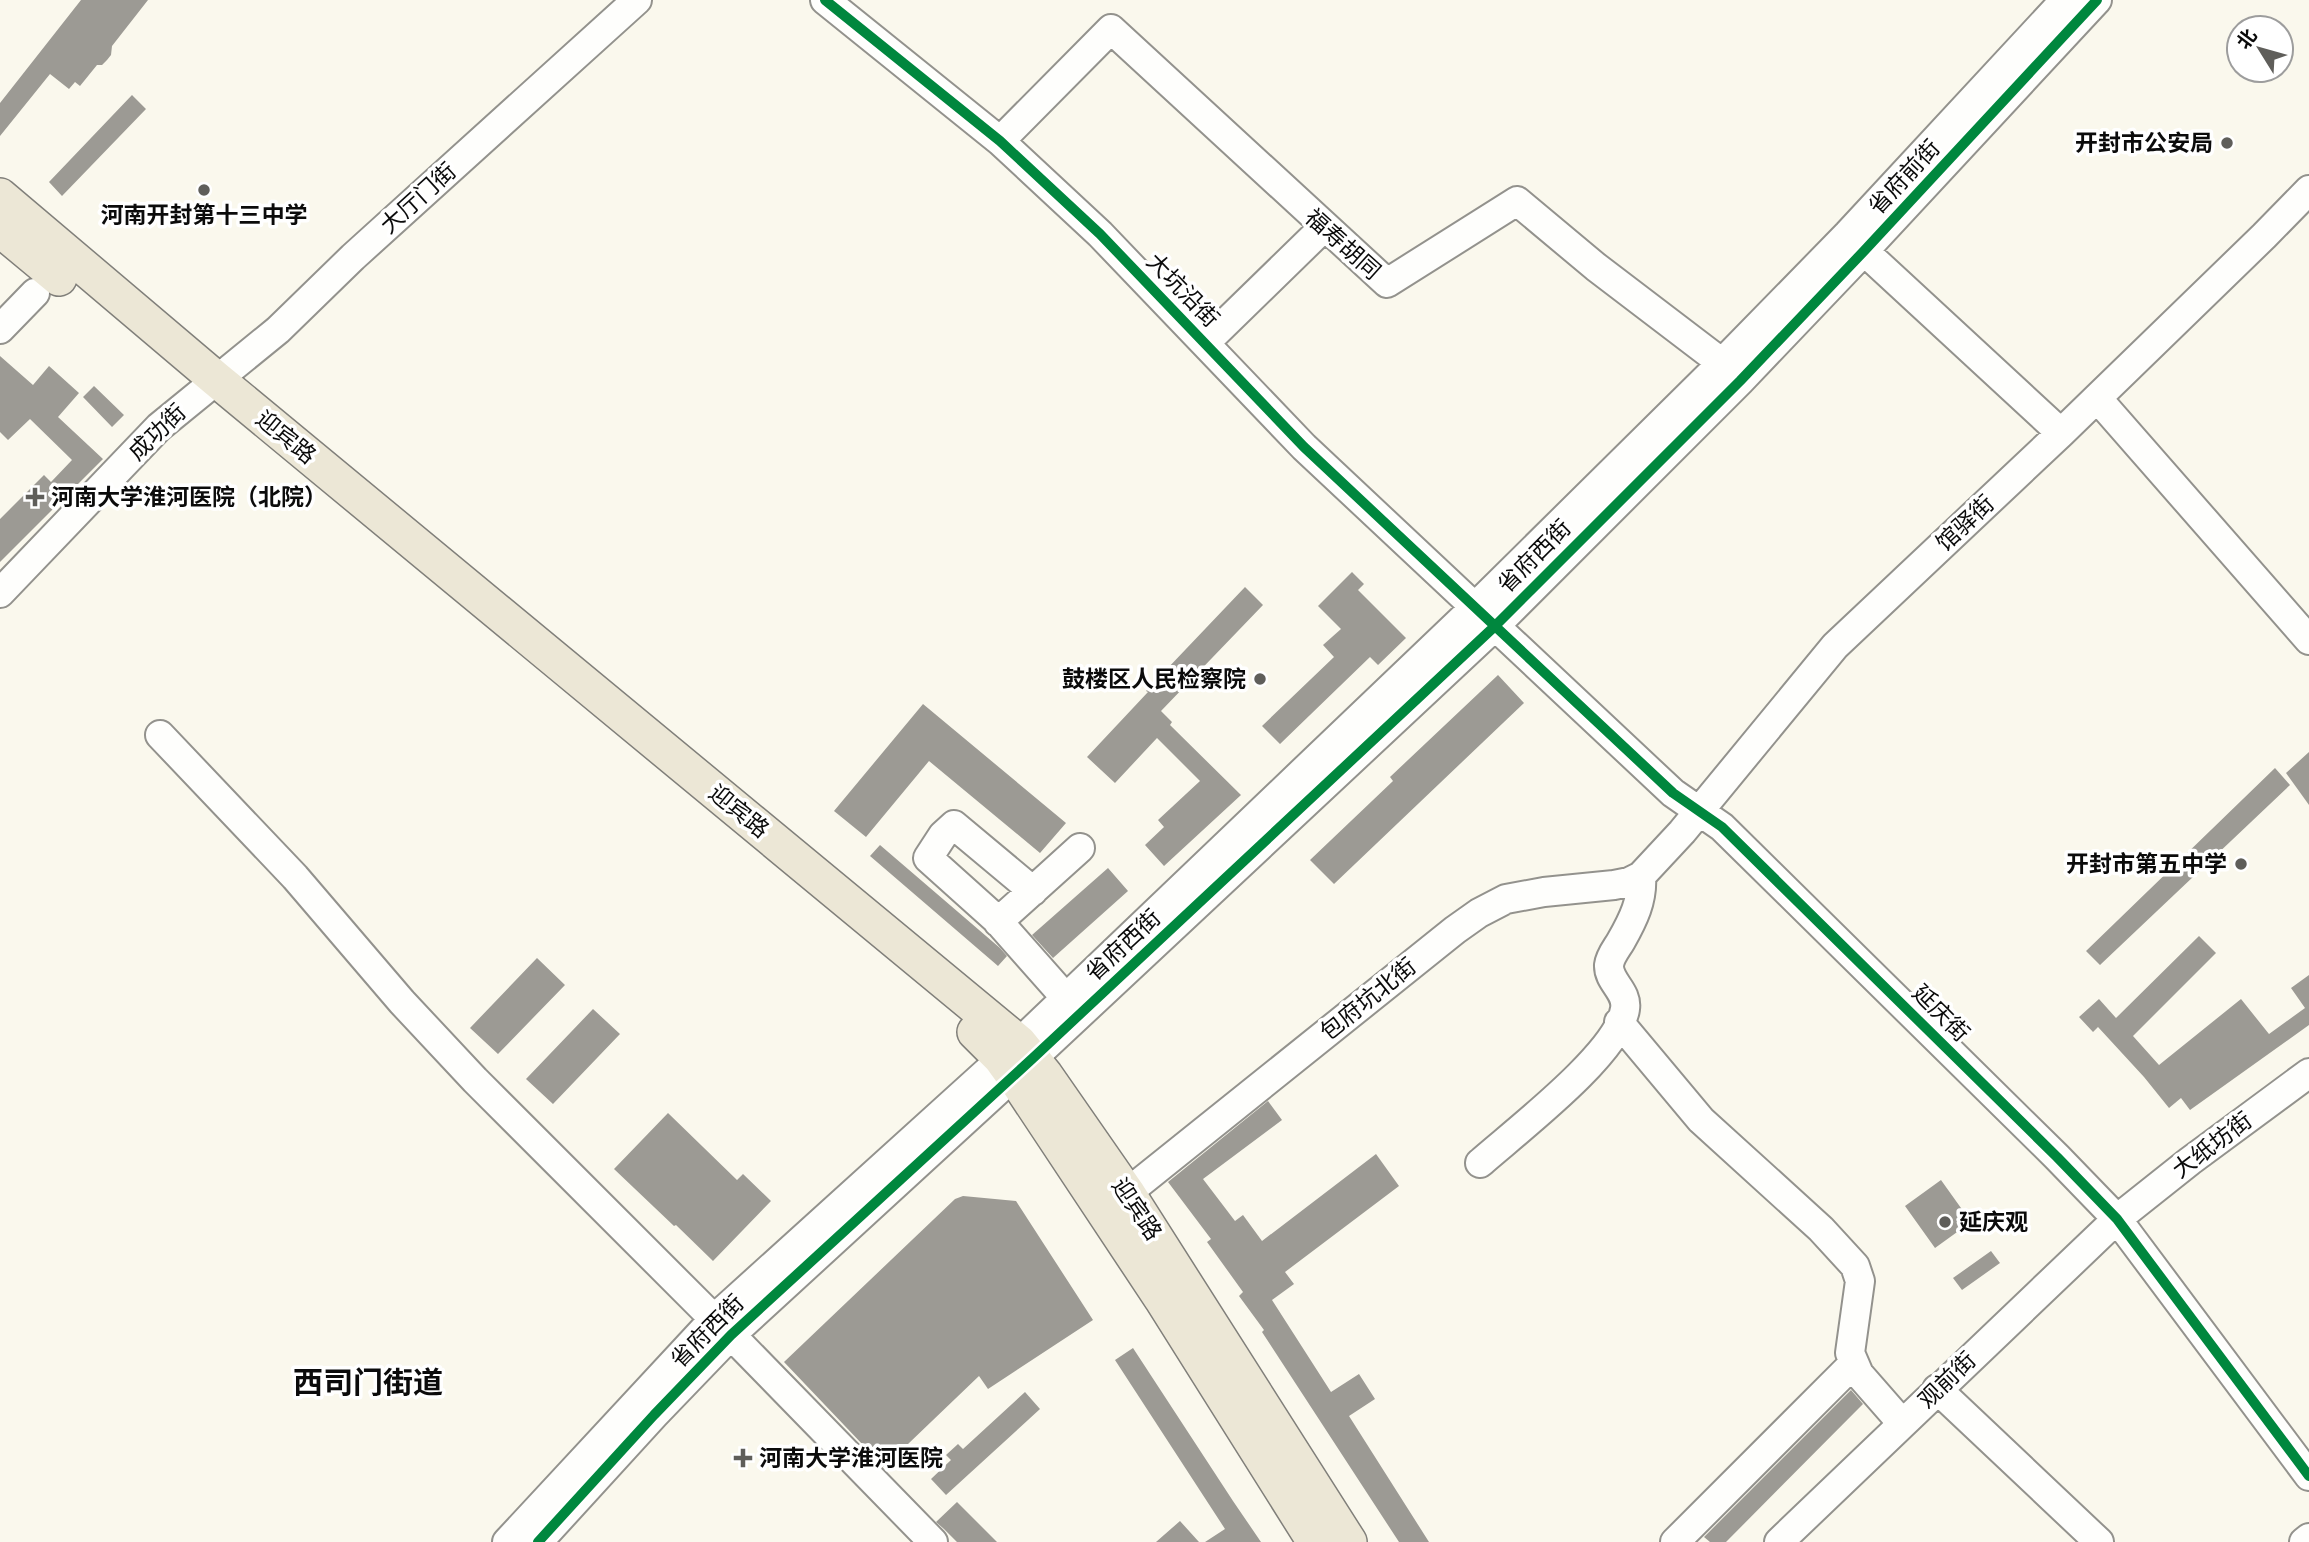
<svg xmlns="http://www.w3.org/2000/svg" width="2309" height="1542" font-family="'Noto Serif','Noto Sans SC',serif">
<style>
.building{fill:#9c9a94}
.lines{fill:none;stroke-linecap:round;stroke-linejoin:round}
.minor-casing{stroke:#93928d;stroke-width:32}
.major-casing{stroke:#807f7a;stroke-width:38}
.minor{stroke:#fefefc;stroke-width:28}
.major{stroke:#ece7d6;stroke-width:35}
.cycleway-casing{stroke:#fff;stroke-width:15}
.cycleway{stroke:#00873e;stroke-width:10}
.poi-dot{fill:#5f5e5a;stroke:#fff;stroke-width:2.5}
.labels{text-anchor:middle;stroke-width:7;stroke-linejoin:round;paint-order:stroke}
.poi-label{font-size:23px;font-weight:bold;fill:#0b0b0b;stroke:#fff;text-anchor:end}
.street-label{font-size:23px;fill:#0b0b0b;stroke:#fff}
.district-label{font-size:30px;font-weight:bold;fill:#0b0b0b;stroke:#fff}
</style>
<rect width="100%" height="100%" fill="#faf8ed"/>
<path class="building" d="M81,0H148L112,46L111,55L107,60L102,65H97L80,86L75,82L69,89L50,74L0,136V103Z
M132,95L146,109L62,196L49,182Z
M0,356L33,385L49,366L79,393L58,417L103,459L0,562V519L44,475L51,482L72,460L30,419L8,440L0,432Z
M94,386L124,415L112,427L83,397Z
M1352,572L1364,584L1358,590L1406,638L1378,665L1370,657L1280,744L1262,726L1334,657L1323,645L1341,629L1318,606Z
M1245,587L1263,605L1161,711L1172,722L1170,725L1241,795L1164,866L1145,845L1164,827L1158,820L1200,781L1157,738L1115,783L1087,757L1148,692L1146,691Z
M1498,675L1524,703L1334,884L1310,860L1393,781L1390,777Z
M923,704L1066,823L1040,853L929,761L866,837L834,811Z
M2309,752V805L2286,773Z
M2275,768L2290,785L2100,965L2086,951Z
M880,845L1000,948L1007,956L998,966L870,856Z
M1108,868L1128,891L1053,958L1032,935Z
M2199,936L2216,953L2133,1036L2159,1065L2241,999L2269,1034L2305,1008L2291,988L2309,975V1025L2190,1110L2181,1098L2169,1108L2144,1077L2098,1027L2093,1032L2079,1017L2099,999L2116,1018Z
M537,958L565,985L498,1054L470,1028Z
M593,1009L620,1034L553,1104L526,1079Z
M1268,1101L1282,1120L1203,1179L1235,1221L1243,1215L1262,1241L1376,1154L1399,1186L1285,1272L1294,1284L1272,1300L1331,1392L1359,1374L1375,1399L1349,1416L1429,1542H1399L1262,1332L1264,1330L1239,1296L1243,1292L1207,1242L1211,1239L1168,1182Z
M668,1113L737,1180L743,1174L771,1201L713,1261L676,1225L674,1226L614,1169Z
M1941,1180L1971,1222L1935,1248L1905,1206Z
M963,1196L1016,1201L1093,1320L988,1389L979,1376L884,1467L784,1362L955,1199Z
M1991,1251L2000,1263L1962,1290L1953,1278Z
M1133,1348L1233,1501L1261,1542H1205L1225,1529L1115,1360Z
M1851,1390L1863,1404L1726,1542H1710L1704,1537Z
M1025,1392L1040,1409L946,1495L931,1479L951,1460L946,1455L958,1444L963,1449Z
M957,1502L997,1542H957L944,1529L936,1522Z
M1180,1521L1199,1542H1156Z"/>
<g class="lines">
<defs>
<path id="minor" d="M825,0L1000,141L1100,234L1304,447L1673,793L1722,827L2057,1157L2117,1219L2309,1476
M1000,141L1111,29L1387,283L1517,201L1596,267L1722,363
M1864,251L2061,433
M0,329L35,293
M1205,343L1324,227
M2097,398L2309,640
M0,593L159,427L278,330L353,257L637,0
M160,735L295,877L402,1002L475,1080L714,1319
M1033,891L954,825L943,835L928,858L996,919L1065,997
M998,922L1080,848
M1619,1022L1701,1120L1821,1229L1855,1266L1860,1281L1850,1353L1859,1374L1901,1422
M1480,1163C1515,1132 1619,1053 1625,1009C1628,991 1608,982 1609,965C1610,956 1617,948 1621,941C1633,920 1643,900 1641,876
M1127,1193L1455,930L1479,913L1506,899L1544,892L1614,885L1629,882L1641,876L1682,832L1835,646L2061,433L2264,236L2309,190
M731,1335L933,1542
M1937,1389L2099,1542
M507,1542L714,1319L1019,1043L1474,608L1722,363L1848,234L2065,0
M538,1542L654,1415L731,1335L1033,1058L1494,627L1740,381L1864,251L2097,0
M1675,1542L1854,1363
M1779,1542L2117,1219L2190,1161L2309,1073
M2304,1542L2309,1538"/>
<path id="major" d="M0,196L216,379L1019,1043L1045,1075L1127,1193L1349,1542
M0,229L59,278
M975,1032L1001,1058L1014,1076L1162,1299L1315,1542"/>
</defs>
<use href="#minor" class="minor-casing"/>
<use href="#major" class="major-casing"/>
<use href="#minor" class="minor"/>
<use href="#major" class="major"/>
<defs>
<path id="cycleway" d="M825,0L1000,141L1100,234L1304,447L1673,793L1722,827L2057,1157L2117,1219L2309,1476
M538,1542L654,1415L731,1335L1033,1058L1494,627L1740,381L1864,251L2097,0"/>
</defs>
<use href="#cycleway" class="cycleway-casing"/>
<use href="#cycleway" class="cycleway"/>
</g>
<g class="poi-dot">
<circle cx="2227" cy="143" r="7"/>
<circle cx="204" cy="190" r="7"/>
<path d="M31.5 486.5h7v7h7v7h-7v7h-7v-7h-7v-7h7z"/>
<circle cx="1260" cy="679" r="7"/>
<circle cx="2241" cy="864" r="7"/>
<circle cx="1945" cy="1222" r="7"/>
<path d="M739.5 1447.5h7v7h7v7h-7v7h-7v-7h-7v-7h7z"/>
</g>
<g class="labels">
<g class="poi-label">
<text x="2213" y="151">开封市公安局</text>
<text x="204" y="223" text-anchor="middle">河南开封第十三中学</text>
<text x="51" y="505" text-anchor="start">河南大学淮河医院（北院）</text>
<text x="1246" y="687">鼓楼区人民检察院</text>
<text x="2227" y="872">开封市第五中学</text>
<text x="1959" y="1230" text-anchor="start">延庆观</text>
<text x="759" y="1466" text-anchor="start">河南大学淮河医院</text>
</g>
<g class="street-label">
<text transform="translate(1904 177) rotate(-47)" y="8">省府前街</text>
<text transform="translate(418 198) rotate(-42)" y="8">大厅门街</text>
<text transform="translate(1343 244) rotate(42)" y="8">福寿胡同</text>
<text transform="translate(1183 290) rotate(46)" y="8">大坑沿街</text>
<text transform="translate(157 432) rotate(-44)" y="8">成功街</text>
<text transform="translate(286 437) rotate(39)" y="8">迎宾路</text>
<text transform="translate(1965 523) rotate(-43)" y="8">馆驿街</text>
<text transform="translate(1534 556) rotate(-45)" y="8">省府西街</text>
<text transform="translate(739 811) rotate(39)" y="8">迎宾路</text>
<text transform="translate(1123 945) rotate(-43)" y="8">省府西街</text>
<text transform="translate(1368 999) rotate(-39)" y="8">包府坑北街</text>
<text transform="translate(1941 1013) rotate(45)" y="8">延庆街</text>
<text transform="translate(2212 1145) rotate(-37)" y="8">大纸坊街</text>
<text transform="translate(1137 1209) rotate(56)" y="8">迎宾路</text>
<text transform="translate(707 1331) rotate(-45)" y="8">省府西街</text>
<text transform="translate(1947 1380) rotate(-44)" y="8">观前街</text>
</g>
<g class="district-label">
<text x="368" y="1393">西司门街道</text>
</g>
</g>
<g transform="translate(2260 49) rotate(307)"><circle r="33" fill="#ffffff" stroke="#9d9d9d" stroke-width="2"/>
<path d="M0-5L12 26L0 18L-12 26Z" fill="#5f5e5a"/>
<text y="-10" font-size="19" font-weight="bold" text-anchor="middle" fill="#0b0b0b">北</text>
</g>
</svg>
